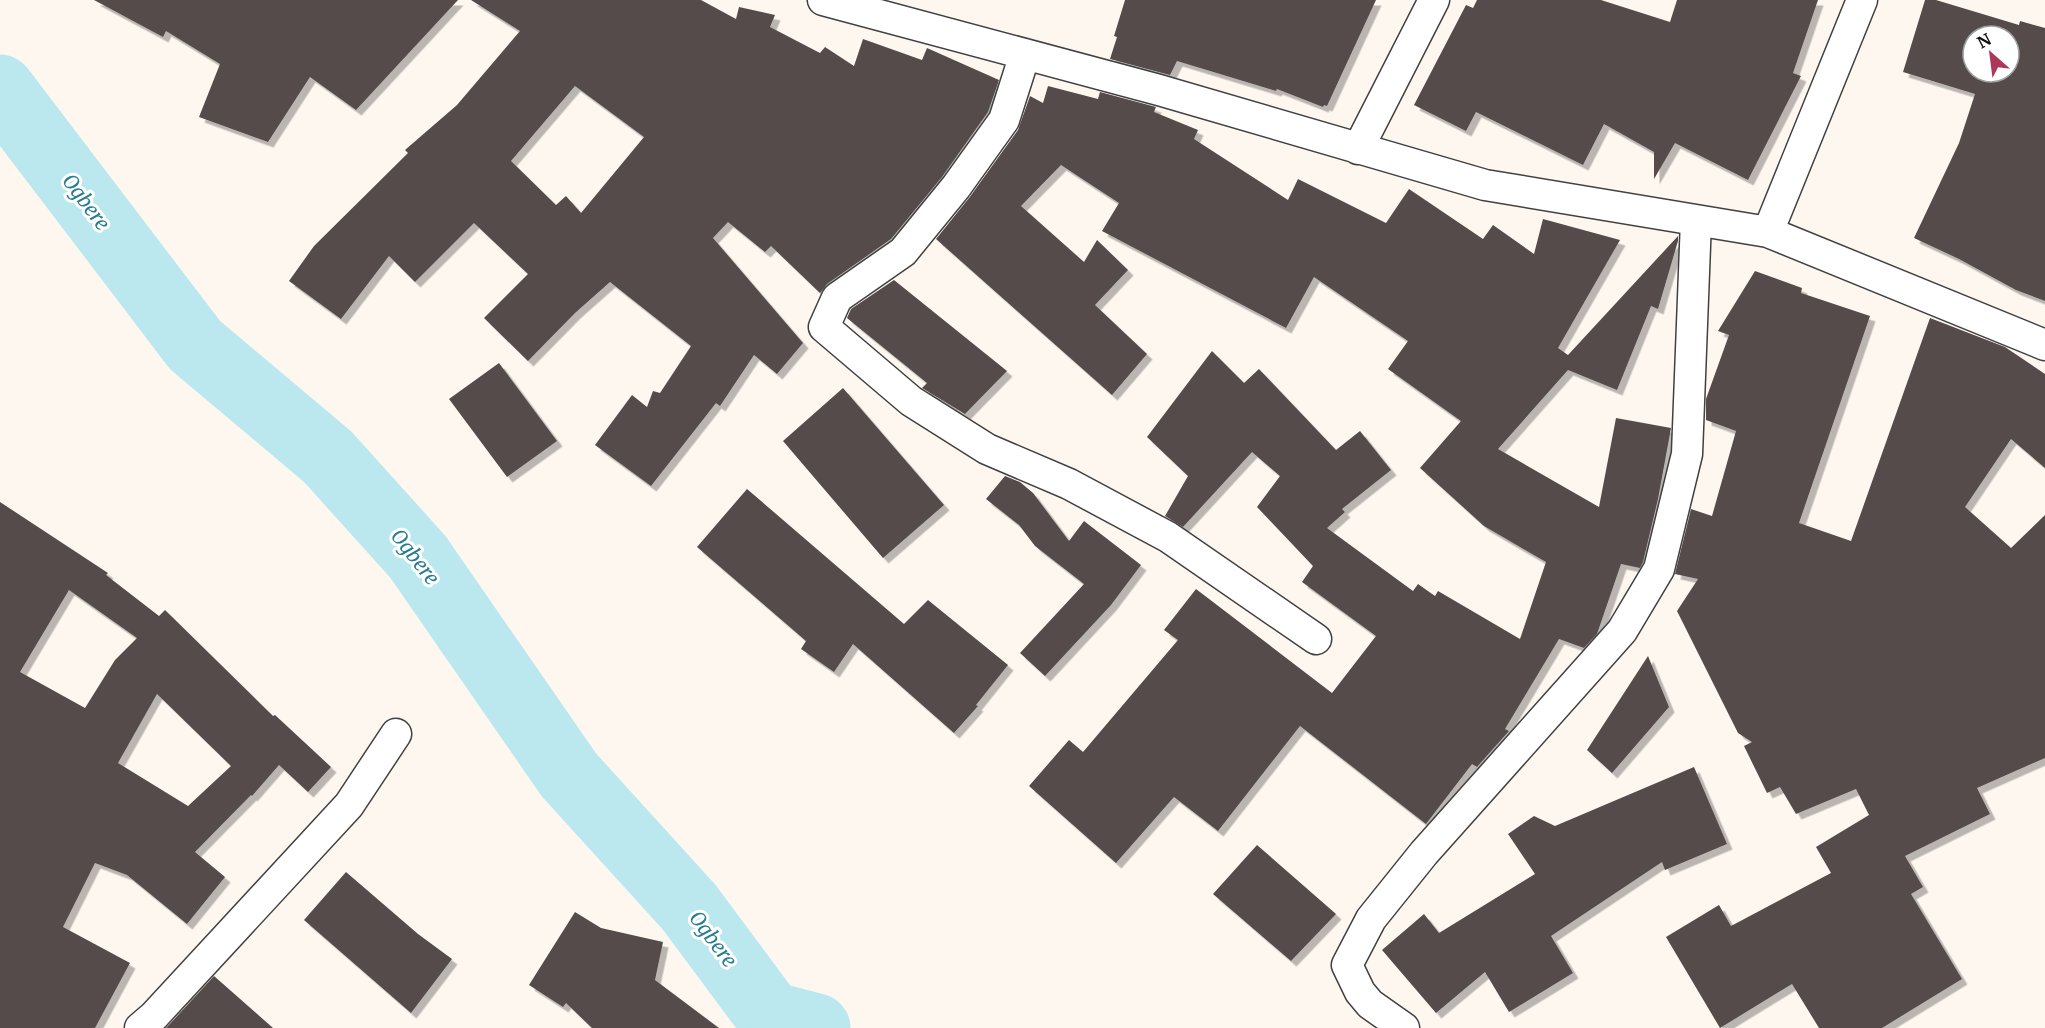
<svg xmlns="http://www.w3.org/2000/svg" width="2045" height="1028" font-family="Merriweather,serif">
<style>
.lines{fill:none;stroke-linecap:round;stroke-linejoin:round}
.river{stroke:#bbe8ee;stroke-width:69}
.building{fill:#554c4b;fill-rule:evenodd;filter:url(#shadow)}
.street-casing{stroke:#414141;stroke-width:33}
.street{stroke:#fff;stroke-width:30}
.labels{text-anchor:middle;stroke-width:6;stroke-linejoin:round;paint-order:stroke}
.water-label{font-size:20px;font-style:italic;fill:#277d8f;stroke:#fff}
</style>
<defs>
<filter id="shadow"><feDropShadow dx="5.5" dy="5.5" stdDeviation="0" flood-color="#0004"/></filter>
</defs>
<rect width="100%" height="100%" fill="#fdf7f0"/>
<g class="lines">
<path class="river" d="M0,89L195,345L328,457L418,557L569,775L689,907L770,1016L816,1028"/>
</g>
<path class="building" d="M94,0H458L356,110L310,77L268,142L199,117L220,64L166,31L163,37Z
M471,0H701L736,19L739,7L775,15L770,27L820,53L825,47L854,66L863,39L922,60L927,48L999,80L988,112L942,177L891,239L827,284L820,293L771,246L765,252L728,222L713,238L803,343L777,374L754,355L720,406L716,403L651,486L595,445L632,395L647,407L653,391L660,393L691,346L610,282L575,313L528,361L484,318L528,274L474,223L415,282L389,256L341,319L289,281L314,246L408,153L405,150L457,105L520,31ZM575,86L644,137L581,213L566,196L556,205L511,161Z
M1125,0H1376L1327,106L1324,105L1323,107L1277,89L1276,91L1177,61L1170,75L1110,59L1117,37L1114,36Z
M1477,0H1601L1670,22L1677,0H1818L1793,73L1801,76L1748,180L1675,143L1654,179V152L1604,124L1583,165L1476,112L1466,131L1414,105L1466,5L1473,8Z
M1925,0H1936L2019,25L2020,21L2045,28V301L2016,290L1959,259L1914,238L1959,143L1975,94L1903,72ZM1973,36H2009V72H1973Z
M1048,86L1098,99L1100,92L1156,107L1154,112L1198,130L1194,139L1288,200L1298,179L1386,223L1409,189L1483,239L1493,225L1534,254L1543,219L1620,240L1558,348L1568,355L1678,236V241L1658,309L1651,306L1617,390L1568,370L1498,449L1599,507L1616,418L1671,428L1658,499L1643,562L1640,568L1621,564L1597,634L1584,648L1559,639L1505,729L1509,731L1477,767L1472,764L1426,824L1300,726L1218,831L1174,797L1116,863L1029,786L1069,740L1083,752L1178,640L1164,630L1196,589L1332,693L1376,636L1302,582L1313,566L1257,507L1280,476L1252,452L1183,527L1165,516L1188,476L1147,437L1212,351L1244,383L1259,369L1336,450L1360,431L1391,470L1342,509L1345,512L1327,528L1413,591L1418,584L1435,596L1438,591L1520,639L1546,562L1484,526L1420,468L1461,421L1388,369L1408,341L1314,277L1286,328L1102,231L1119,203L1061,165L1021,206L1084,262L1097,240L1128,270L1095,305L1147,354L1112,395L936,239L969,198L1018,130L1030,96L1043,103Z
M1755,271L1802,288L1801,293L1870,316L1799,523L1851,541L1930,318L2005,347L2045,374V468L2011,439L1965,507L2011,548L2045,515V758L1977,788L1990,814L1905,856L1923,887L1911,894L1962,979L1882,1028H1819L1792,984L1720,1028L1666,937L1719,905L1731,926L1831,873L1816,847L1869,815L1856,789L1796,814L1780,787L1767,793L1744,746L1752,742L1738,733L1677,611L1698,579L1675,574L1691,509L1712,516L1736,431L1706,420V399L1729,335L1718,331Z
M894,280L1007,371L965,414L922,388L927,383L847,318L851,309Z
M499,363L557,441L507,477L449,399Z
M843,388L944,505L883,558L783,441Z
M1005,476L1020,482L1033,493L1069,541L1084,521L1141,565L1111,605L1045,676L1020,653L1084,584L1035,546L1019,525L986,499Z
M747,489L904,624L928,600L1008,665L976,705L978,706L954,733L853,644L834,672L801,649L806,641L697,547Z
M0,502L108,573L106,575L159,616L165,610L273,716L275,715L331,767L308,792L279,765L252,796L251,795L195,852L225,877L187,924L127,875L95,863L63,927L130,963L95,1028H0ZM69,590L137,638L115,660L85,708L20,672ZM157,694L231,766L188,806L118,763Z
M1648,656L1669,707L1612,773L1587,750Z
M1694,767L1727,844L1665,870L1662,862L1551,936L1573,973L1509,1012L1485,972L1436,1013L1382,950L1424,914L1439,933L1535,874L1508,834L1534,816L1555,826Z
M1257,845L1336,914L1291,961L1213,894Z
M346,872L418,934L452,959L411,1013L304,920Z
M575,912L601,928L663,942L655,980L719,1028H592L566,1003L563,1007L529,985Z
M214,976L273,1028H166Z"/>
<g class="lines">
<defs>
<path id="street" d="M823,0L1159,90L1485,185L1768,232L2045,345
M1025,54L1004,120L956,187L903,252L837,298L824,327L911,401L987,449L1069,484L1168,537L1316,639
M1358,149L1434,0
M1768,232L1862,0
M140,1028L154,1016L349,805L396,734
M1404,1028L1370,1004L1360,992L1347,965L1371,919L1424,853L1622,631L1659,569L1687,454L1696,220"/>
</defs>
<use href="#street" class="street-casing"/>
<use href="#street" class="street"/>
</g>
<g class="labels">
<g class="water-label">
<text transform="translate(86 202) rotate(53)" y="7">Ogbere</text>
<text transform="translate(415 557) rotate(52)" y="7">Ogbere</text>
<text transform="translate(713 939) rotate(53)" y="7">Ogbere</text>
</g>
</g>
<g transform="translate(1991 54) rotate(332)"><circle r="28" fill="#ffffff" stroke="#9f9f9f" stroke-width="1.5"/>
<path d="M0-4.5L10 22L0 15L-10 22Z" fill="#ac375b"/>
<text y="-9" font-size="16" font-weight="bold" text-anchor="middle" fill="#0e0e0e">N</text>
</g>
</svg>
